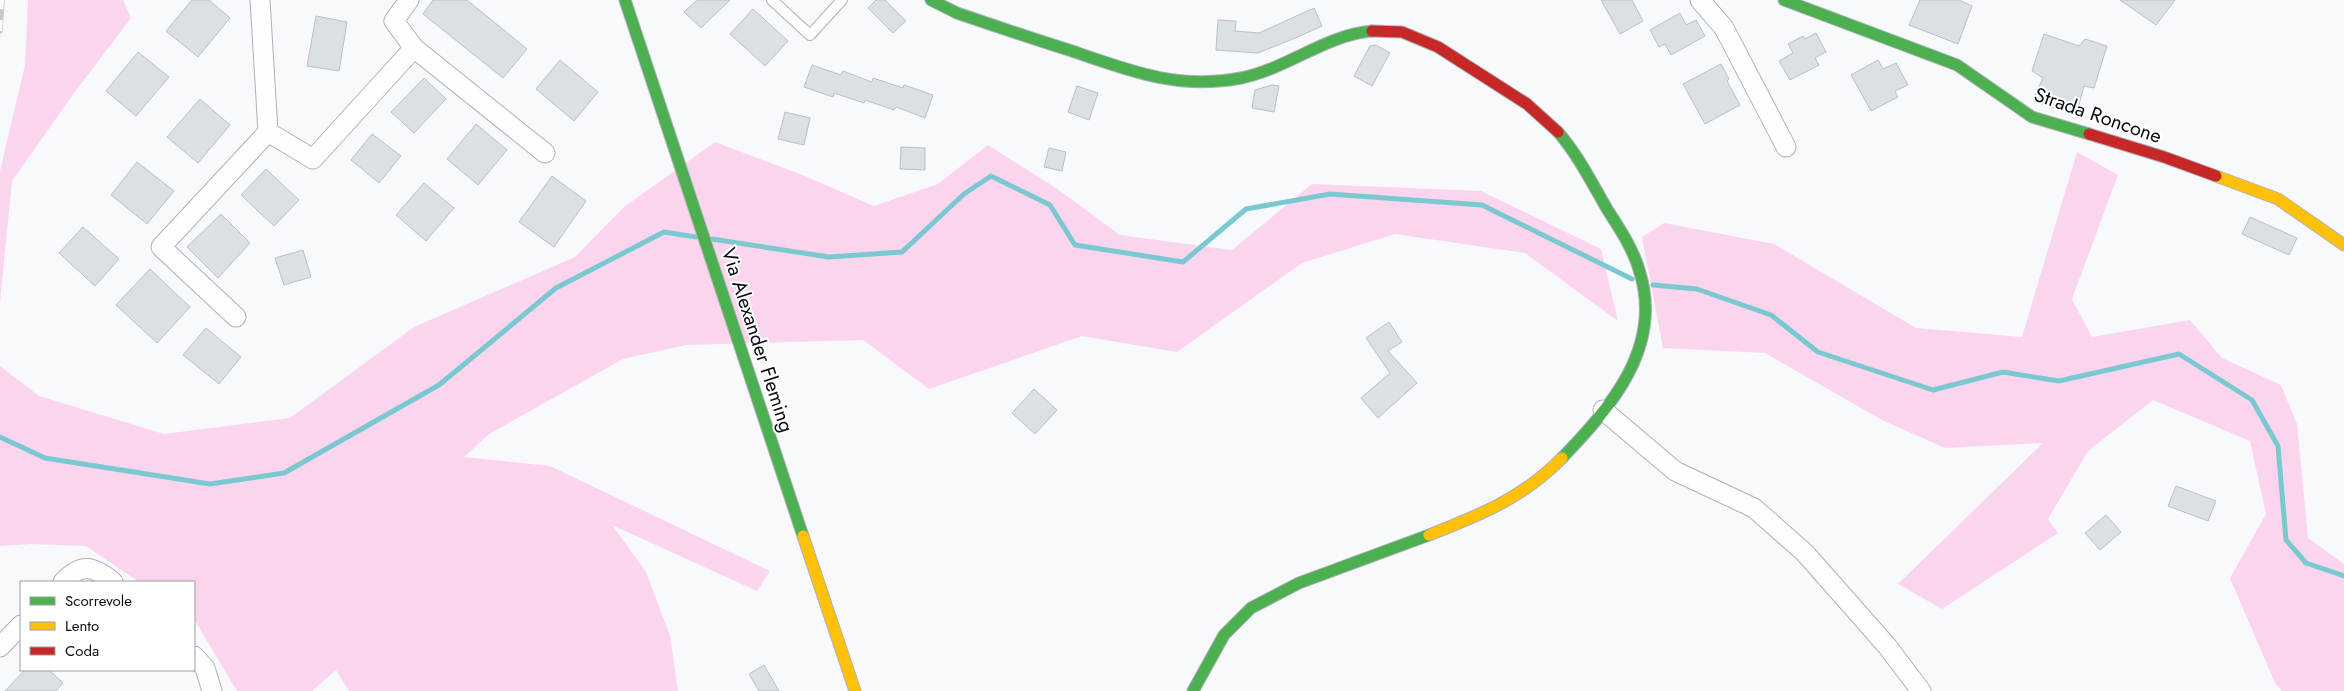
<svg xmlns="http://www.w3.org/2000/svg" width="2344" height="691" font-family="Jost,sans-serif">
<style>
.green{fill:#fbd5ee}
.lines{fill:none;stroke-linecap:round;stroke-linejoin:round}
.stream{stroke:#7ac9d1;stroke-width:5}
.building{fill:#dbe0e5;stroke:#bcc0c4}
.lane-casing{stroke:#afb1b7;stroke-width:12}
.street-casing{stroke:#afb1b7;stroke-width:21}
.fast-casing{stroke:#afb1b7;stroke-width:13}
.slow-casing{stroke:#afb1b7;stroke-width:13}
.jam-casing{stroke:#afb1b7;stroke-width:13}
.lane{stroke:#fefeff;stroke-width:10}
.street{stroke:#fefeff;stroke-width:19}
.fast{stroke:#4caf50;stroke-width:11}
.slow{stroke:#ffc107;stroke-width:11}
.jam{stroke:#c62828;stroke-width:11}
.rail-casing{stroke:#c9c9cb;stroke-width:5.5}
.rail{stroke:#fff;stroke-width:4;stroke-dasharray:11;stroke-linecap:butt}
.labels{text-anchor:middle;stroke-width:4;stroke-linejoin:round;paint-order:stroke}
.street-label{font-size:20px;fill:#0a0c14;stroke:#fff}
</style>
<rect width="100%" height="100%" fill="#f8f9fc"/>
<path class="green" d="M28,0H123L131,18L74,93L12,181L0,302V171L25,65Z
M715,142L800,174L874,206L938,184L988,145L1053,186L1120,235L1232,250L1312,184L1481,191L1601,249L1618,321L1525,253L1395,234L1302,263L1177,352L1082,336L929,389L863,340L686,345L623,359L489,434L464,457L550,466L770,571L757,591L612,525L646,572L670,636L678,691H349L336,670L312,691H237L194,619V582H139L86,546L31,544L0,546V366L39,396L164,434L290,418L414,327L575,257L624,207Z
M2077,152L2118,175L2072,299L2092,337L2190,320L2222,358L2281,385L2297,424L2308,538L2344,564V691H2282L2275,683L2230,578L2266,514L2250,441L2153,400L2088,451L2048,519L2058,533L1942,609L1898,584L2043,443L1945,448L1882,420L1765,353L1663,348L1642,237L1664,223L1774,244L1916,328L2022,337Z"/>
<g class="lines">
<path class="stream" d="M712,239L829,257L902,252L964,194L991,176L1050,205L1075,245L1183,262L1246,209L1330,194L1482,205L1632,279
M1653,285L1697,289L1771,315L1818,352L1933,390L2003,372L2059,381L2179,354L2252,400L2278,446L2286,540L2306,563L2344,576
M0,437L45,458L210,484L284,473L439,385L556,288L664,232L696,237"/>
</g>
<path class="building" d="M192,0H209L230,18L198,57L166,31Z
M433,0H467L527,49L503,78L423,14Z
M697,0H730L701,28L684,12Z
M876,0H885L906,21L893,33L868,8Z
M1601,0H1632L1643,21L1620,34Z
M1920,0H1959L1972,6L1958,44L1909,25Z
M2120,0H2175L2156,25Z
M1314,8L1322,26L1293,39L1258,53L1216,50L1218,20L1236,21L1235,31L1259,33Z
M753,9L788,41L765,66L730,34Z
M1680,13L1686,25L1696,20L1705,36L1671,55L1665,44L1659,47L1650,30Z
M316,16L347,22L339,71L307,66Z
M1816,33L1826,52L1815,58L1819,65L1790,80L1779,61L1793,53L1788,44L1803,36L1805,39Z
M2044,34L2079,46L2085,39L2107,46L2094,88L2084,86L2076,115L2039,103V101L2034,97L2043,78L2032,71Z
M1376,45L1390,53L1372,86L1354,76L1370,46Z
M138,52L169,77L136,116L106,91Z
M560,60L598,92L574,121L536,89Z
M1878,60L1883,69L1896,63L1908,85L1895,91L1898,97L1871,111L1851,75Z
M1721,64L1729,79L1727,81L1740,105L1705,124L1683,84Z
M812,65L841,75L843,71L872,82L873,78L903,88L904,85L933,95L925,118L896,107L894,110L865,100L864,103L834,93L833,97L804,87Z
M424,78L446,99L414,133L391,112Z
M1272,85L1279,86L1274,112L1252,108L1255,90Z
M1077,86L1098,93L1089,120L1068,112Z
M200,99L230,125L198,163L167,137Z
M785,112L810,118L804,145L778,139Z
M476,124L507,150L478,185L447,159Z
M372,134L401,156L379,183L351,160Z
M901,147L925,148V170L900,169Z
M1049,148L1066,152L1062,171L1044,167Z
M137,162L174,191L147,224L111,195Z
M266,169L299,200L274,226L241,195Z
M552,176L586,201L554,247L519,222Z
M424,183L454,208L426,241L396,215Z
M221,214L250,243L218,278L187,247Z
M2250,217L2297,238L2289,255L2242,234Z
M83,227L119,259L95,286L59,253Z
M303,250L311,277L284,285L275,258Z
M150,269L190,307L157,343L116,305Z
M1389,322L1402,342L1388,351L1417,383L1378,418L1361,398L1390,373L1366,338Z
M206,328L241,357L219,384L183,355Z
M1034,389L1057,410L1035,434L1012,413Z
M2176,486L2216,501L2208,521L2168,506Z
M2106,515L2121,532L2100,550L2085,533Z
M764,665L779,691H759L749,674Z
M25,670H49L63,683L56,691H5Z"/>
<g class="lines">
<defs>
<path id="lane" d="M772,0L810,35L842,0"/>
<path id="street" d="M260,0L268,132L313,159L414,48
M409,0L394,21L414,48L545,153
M1700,0L1724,28L1786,147
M236,317L161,247L268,132
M1603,410L1675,471L1754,508L1805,553L1887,646L1921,691
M63,582C81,563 93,565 113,582
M0,647L21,625
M194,656L205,668L212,691"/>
<path id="fast" d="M625,0L803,536
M931,0L957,13C995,26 1034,39 1072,51C1130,71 1178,90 1241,78C1287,69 1325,35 1372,31
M1784,0L1957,65L2032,117L2089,134
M1558,132C1578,155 1592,183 1607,209C1620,229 1634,250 1640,273C1663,348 1610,408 1562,458
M1193,691L1224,635L1251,608L1299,583L1429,535"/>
<path id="slow" d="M2216,176L2278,199L2344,245
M1429,535C1480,515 1523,498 1562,458
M803,536L855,691"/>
<path id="jam" d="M1372,31L1402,32L1438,47L1527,104L1558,132
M2089,134L2164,157L2216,176"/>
</defs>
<use href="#lane" class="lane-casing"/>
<use href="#street" class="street-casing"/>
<use href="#fast" class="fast-casing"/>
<use href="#slow" class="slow-casing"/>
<use href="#jam" class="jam-casing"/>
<use href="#lane" class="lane"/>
<use href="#street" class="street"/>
<use href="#fast" class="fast"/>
<use href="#slow" class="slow"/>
<use href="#jam" class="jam"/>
<defs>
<path id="rail" d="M0,31L2,0"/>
</defs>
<use href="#rail" class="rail-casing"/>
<use href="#rail" class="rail"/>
</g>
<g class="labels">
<g class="street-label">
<text transform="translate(2098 115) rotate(19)" y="7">Strada Roncone</text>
<text transform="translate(758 340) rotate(72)" y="7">Via Alexander Fleming</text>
</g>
</g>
<rect x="20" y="581" width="175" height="90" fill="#ffffff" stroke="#9d9ea1"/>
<rect x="30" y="597" width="25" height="8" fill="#4caf50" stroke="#9d9ea1"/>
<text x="65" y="606" font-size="15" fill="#0a0c14">Scorrevole</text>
<rect x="30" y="622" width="25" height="8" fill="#ffc107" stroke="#9d9ea1"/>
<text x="65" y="631" font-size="15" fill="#0a0c14">Lento</text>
<rect x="30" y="647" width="25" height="8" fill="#c62828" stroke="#9d9ea1"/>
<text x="65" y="656" font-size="15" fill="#0a0c14">Coda</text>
</svg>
